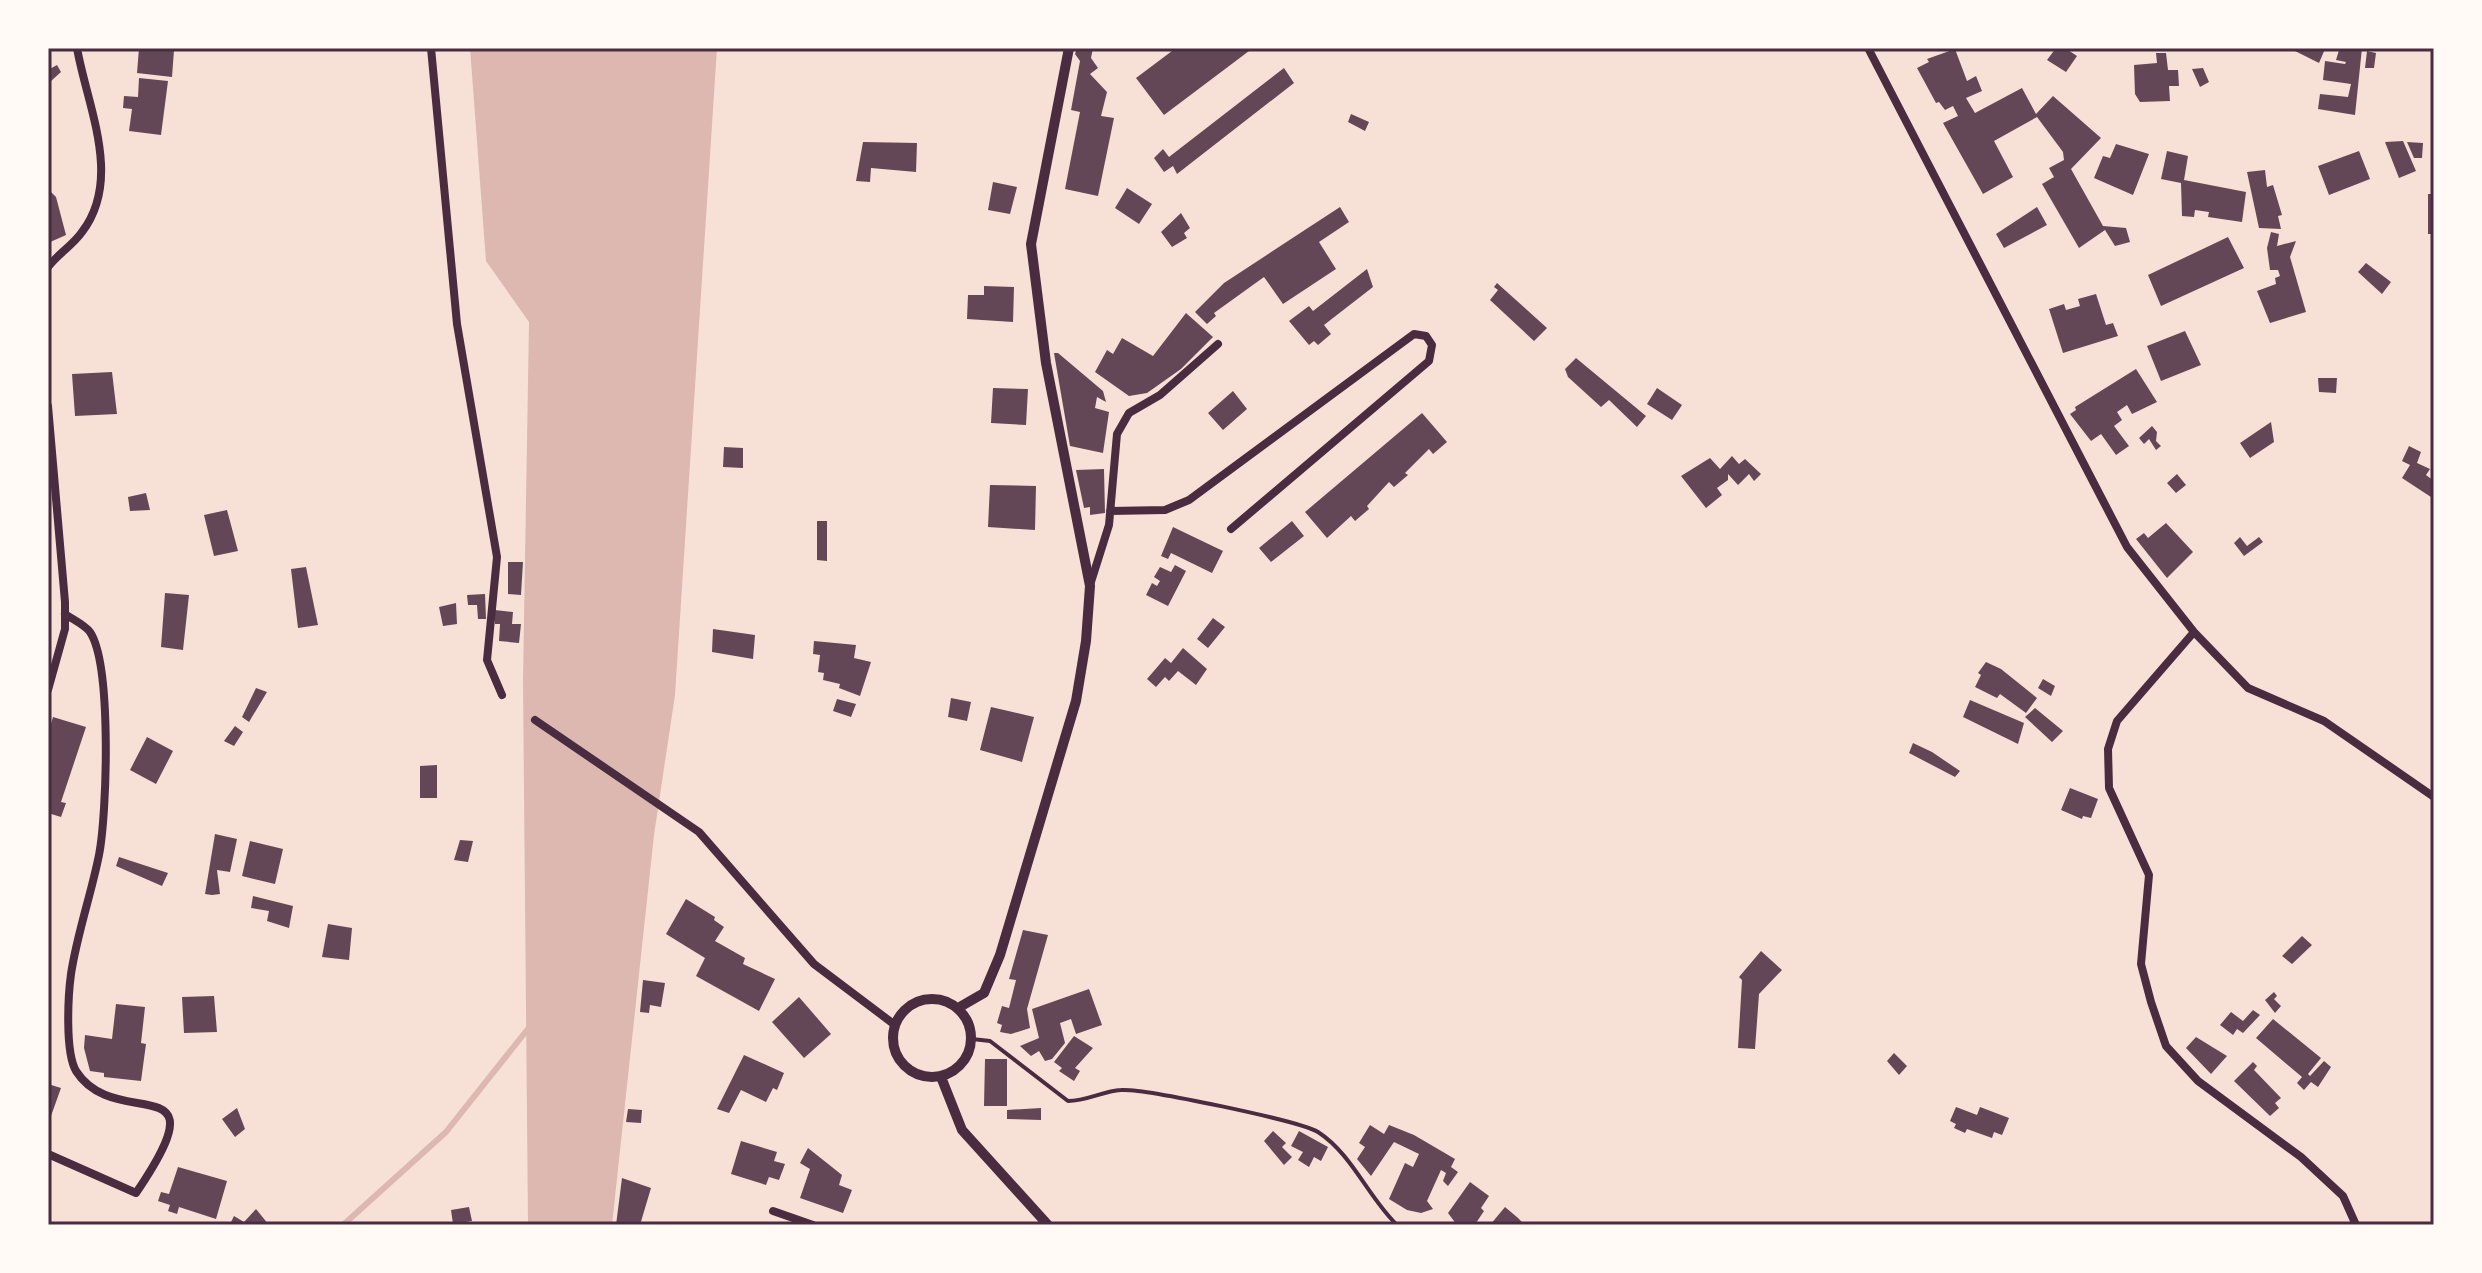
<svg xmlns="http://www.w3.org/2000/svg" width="2482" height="1273" font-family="'Public Sans',sans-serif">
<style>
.water{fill:#dcb8b0}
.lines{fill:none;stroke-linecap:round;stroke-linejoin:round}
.stream{stroke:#dcb8b0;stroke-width:6}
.building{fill:#644757}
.service{stroke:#4a2c40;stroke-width:4}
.minor{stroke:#4a2c40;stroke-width:8}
.tertiary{stroke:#4a2c40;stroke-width:10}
.neatline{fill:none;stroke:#4a2c40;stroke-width:3}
</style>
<rect width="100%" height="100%" fill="#f7e1d7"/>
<path class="water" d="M470,48H717L675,695L654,835L612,1225H528L523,681L529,322L486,261Z"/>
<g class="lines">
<path class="stream" d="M343,1225L446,1132L531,1025"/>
</g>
<path class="building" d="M139,48L174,50L172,77L137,73Z
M1077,48H1093L1091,58L1098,68L1090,74L1107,92L1101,116L1114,118L1098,196L1065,189L1080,112L1071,110L1080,61L1075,54Z
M1176,48H1253L1164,115L1136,78Z
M2056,48H2065L2077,56L2066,72L2047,60Z
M2289,48H2322L2325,49L2319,63Z
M2348,48H2362L2355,115L2318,109L2320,94L2348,97L2351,84L2323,80L2325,61L2345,64L2346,62L2336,60L2339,50L2348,51Z
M1955,49L1967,81L1976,76L1982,91L1966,98L1975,113L2022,88L2036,114L2053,96L2101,138L2071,169L2103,226L2126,228L2130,242L2115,246L2105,230L2079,248L2042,184L2054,177L2049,168L2064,160L2063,152L2037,117L1994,141L2013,177L1983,194L1943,123L1958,116L1953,106L1945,110L1939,102L1936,103L1917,68L1929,62L1927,59Z
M2367,51L2376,53L2374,68H2365Z
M2156,53H2166L2168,70H2178L2179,86H2169L2170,101L2140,102L2135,94L2134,65L2157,63Z
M57,65L61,72L50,82L48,70Z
M1284,68L1294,83L1177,174L1173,166L1164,172L1154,158L1163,149L1169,157Z
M2203,68L2209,82L2200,87L2192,69Z
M139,78L168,81L161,135L129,131L132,109L123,108L124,96L138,97Z
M1351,114L1369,122L1365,131L1348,122Z
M2403,141L2416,171L2399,178L2385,142Z
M863,142L917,143L916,172L871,168L870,182L856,181Z
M2407,142L2423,143L2422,158H2414Z
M2116,144L2149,154L2133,195L2094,178L2103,156L2110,158Z
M2167,151L2188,156L2184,180L2246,192L2242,222L2208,217L2209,212L2195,210L2194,217L2182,216L2181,183L2161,179Z
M2359,151L2370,179L2329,195L2318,166Z
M2265,170L2267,187L2273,185L2282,215L2278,216L2281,229L2259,228L2247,172Z
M993,182L1017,187L1010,214L988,210Z
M1127,188L1152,204L1139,224L1115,208Z
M48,189L56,197L66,235L48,243Z
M2428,194H2434V234H2428Z
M1340,207L1349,222L1319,242L1336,269L1283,304L1264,277L1214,313L1216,316L1207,324L1195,312L1224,283Z
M2037,207L2047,225L2004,248L1996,234Z
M1181,213L1190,228L1184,233L1187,238L1172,247L1161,232Z
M2271,232L2279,234L2277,246L2296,241L2290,257L2306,312L2270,323L2257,291L2276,284L2275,278L2280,276L2278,270H2270L2267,248Z
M2228,237L2244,268L2161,306L2148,275Z
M2366,263L2391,282L2382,294L2358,272Z
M1367,269L1373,287L1324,325L1331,334L1318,345L1314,341L1309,345L1289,321L1309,306L1313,311Z
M1497,283L1547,328L1534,341L1490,300L1498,290L1494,287Z
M984,286L1014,287L1013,322L967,319L968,295H984Z
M2096,294L2106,325L2113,323L2118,336L2063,353L2049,309L2064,304L2066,310L2080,306L2078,299Z
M1186,313L1213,337L1181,369L1147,393L1129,396L1095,372L1107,350L1113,354L1122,338L1153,356Z
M2185,331L2201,365L2161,381L2147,346Z
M1054,353H1058L1103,391L1106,402L1097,397L1095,408L1109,412L1103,453L1070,446Z
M1576,358L1646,416L1637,427L1609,400L1601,407L1568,377L1565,369Z
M2136,369L2157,402L2132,414L2127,405L2117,412L2122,420L2114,426L2129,446L2116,455L2101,434L2091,441L2070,414L2076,410L2075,407Z
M112,372L117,414L75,416L72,374Z
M2318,378H2337L2336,393L2319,392Z
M993,388L1028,389L1026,425L991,423Z
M1657,388L1682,405L1672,420L1647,404Z
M1233,391L1247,409L1223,430L1208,413Z
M1422,413L1447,442L1433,454L1429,449L1405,473L1408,475L1394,487L1389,482L1367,506L1369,509L1355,521L1351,516L1327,538L1305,512Z
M2271,422L2274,442L2250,458L2240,443Z
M2152,426L2157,432L2156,441L2161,446L2156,450L2149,439L2144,444L2139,438Z
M2409,446L2421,452L2417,463L2430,469L2426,475L2434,481V499L2402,478L2410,465L2402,461Z
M724,447L743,448V468L723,467Z
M1732,456L1739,464L1745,459L1761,474L1754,481L1749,474L1738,485L1728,474V480L1717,488L1722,495L1706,508L1681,476L1710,458L1720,469Z
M1104,469L1105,513L1090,515V507L1084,508L1076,470Z
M2177,474L2186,485L2176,493L2167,483Z
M990,485L1036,486L1035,530L988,527Z
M146,493L150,510L130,511L128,497Z
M227,510L238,551L214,556L204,515Z
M817,521H827V561L817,560Z
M1292,521L1304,536L1271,562L1259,548Z
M2166,523L2193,552L2167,578L2136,539L2144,533L2148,538Z
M1173,527L1223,551L1212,573L1171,553L1168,559L1161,556Z
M2240,537L2247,546L2259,537L2263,542L2244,556L2234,543Z
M508,562H523L521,595L508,594Z
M1175,565L1186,571L1168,606L1146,595L1152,583L1157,586L1160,581L1154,577L1160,567L1171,572Z
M306,567L318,625L298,628L291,569Z
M165,593L189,595L183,650L161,647Z
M485,594L486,619H478L477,605H468L467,595Z
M456,603L457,624L443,626L439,607Z
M495,610L513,612L512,624H521L519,643L499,641L500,624H495Z
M1213,618L1225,627L1208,648L1197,639Z
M713,629L755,635L753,659L712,652Z
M814,641L856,645L854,658L871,662L860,696L839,688L840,684L823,680L824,673L818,672L820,655L813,654Z
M1183,648L1207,669L1196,685L1178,671L1169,681L1165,677L1156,687L1147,679L1165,658L1171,663Z
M1986,662L2001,669L2037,698L2026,713L2000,694L1997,698L1975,687L1981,675L1978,673Z
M2043,679L2055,686L2051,696L2038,688Z
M256,688L267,692L249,722L242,717Z
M951,698L971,702L967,721L948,717Z
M837,699L856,704L851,717L833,711Z
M1970,700L2024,723L2018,744L1963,717Z
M991,707L1034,717L1022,762L980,750Z
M2035,708L2063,731L2052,742L2025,717Z
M53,717L86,727L61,802L66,803L61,817L48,813V733Z
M235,726L243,732L234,746L224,741Z
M147,737L173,751L156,784L130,770Z
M1913,743L1932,752L1960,771L1955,777L1909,753Z
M437,765V798H420V766Z
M2070,788L2098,799L2091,818L2083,816L2082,819L2061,810Z
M215,834L237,839L230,872L217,870L220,894L212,895L205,894Z
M460,840L473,841L468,862L454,860Z
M250,841L283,849L275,884L242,876Z
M119,857L168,873L162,886L116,866Z
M253,896L293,906L289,928L267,921L269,911L251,908Z
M686,899L715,917L714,920L724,927L715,941L745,958L743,964L775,979L759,1011L696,976L705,958L666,934Z
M328,924L352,928L349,960L322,957Z
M1023,930L1048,935L1027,1009L1030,1028L1011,1034L1000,1032L1002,1025L997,1023L1002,1006L1009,1008L1016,980L1009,979Z
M2302,936L2312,945L2292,964L2282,956Z
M1761,951L1782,970L1759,994L1755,1049L1738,1048L1742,980L1739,977Z
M643,980L665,983L661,1007L650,1005L649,1013L640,1012Z
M1089,989L1102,1025L1076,1034L1071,1019L1060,1023L1065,1043L1052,1059L1045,1061L1039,1051L1031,1056L1020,1046L1039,1038L1032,1009Z
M2274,992L2277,996L2274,999L2281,1006L2275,1013L2265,1000Z
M214,996L217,1032L184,1033L182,997Z
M799,997L831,1034L804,1058L772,1022Z
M116,1004L145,1007L141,1043L146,1044L141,1081L104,1077V1073L90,1071L84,1048L85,1035L112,1039Z
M2253,1010L2260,1015L2243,1033L2237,1029L2233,1035L2220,1025L2231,1012L2243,1021Z
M2273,1019L2321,1058L2308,1074L2310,1076L2324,1061L2331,1067L2318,1087L2311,1082L2304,1090L2297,1083L2302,1077L2256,1038Z
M1074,1036L1093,1048L1075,1068L1080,1071L1074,1081L1059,1071L1062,1068L1054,1062Z
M2196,1037L2227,1056L2211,1074L2186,1048Z
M1894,1053L1907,1066L1899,1075L1887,1061Z
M744,1055L784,1073L777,1090L773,1088L766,1102L741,1090L729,1113L717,1109Z
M985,1059H1007V1106H984Z
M2253,1062L2257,1066L2254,1070L2281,1098L2275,1103L2279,1108L2270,1116L2234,1081Z
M48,1084L61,1088L51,1116L48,1115Z
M1956,1107L1977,1115L1980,1107L2009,1118L2002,1135L1994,1132L1992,1138L1967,1129L1965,1133L1954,1128L1956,1124L1950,1121Z
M237,1108L245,1129L235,1137L222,1119Z
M1041,1108V1120L1007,1119V1110Z
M628,1109L642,1110L641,1123L626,1122Z
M1370,1125L1384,1134L1389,1125L1414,1135L1455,1159L1451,1167L1458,1172L1448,1186L1443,1181L1446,1173L1441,1170L1427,1201L1433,1209L1421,1213L1407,1210L1389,1199L1405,1163L1413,1167L1419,1154L1394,1142L1371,1176L1357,1159L1365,1147L1359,1143Z
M1273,1131L1286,1143L1282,1147L1292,1157L1284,1165L1264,1141Z
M1299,1131L1328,1147L1321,1161L1314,1157L1309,1167L1298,1160L1303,1152L1291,1146Z
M741,1141L777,1152L774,1161L785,1164L779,1180L769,1177L766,1185L731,1174Z
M808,1148L842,1175L839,1185L852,1190L843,1213L800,1198L810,1169L800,1163Z
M178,1167L227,1181L216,1219L179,1207L177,1214L168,1211L170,1205L158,1201L161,1192L169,1194Z
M622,1178L651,1188L640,1225H616Z
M1470,1182L1489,1196L1481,1208L1484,1211L1476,1223L1457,1225L1448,1213Z
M469,1207L472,1221L453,1224L451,1210Z
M1505,1207L1518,1218L1525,1225H1490Z
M256,1209L269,1225L230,1224L234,1216L244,1222Z"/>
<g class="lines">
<path class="service" d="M972,1039L990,1041L1068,1101C1087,1101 1103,1091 1121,1090C1143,1088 1300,1121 1318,1132C1352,1154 1368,1197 1397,1225"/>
<path class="minor" d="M431,48L457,324L497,557L487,660L502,695
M1868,48L2127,547L2194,632L2248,688L2324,721L2434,797
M48,267C58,254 73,245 82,232C123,178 87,106 77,48
M48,406L65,602V629L48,690
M1110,511L1165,510L1189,500L1414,334L1426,336L1432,345L1429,361L1231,529
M1090,585L1109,525L1117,434L1129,413L1160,395L1218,344
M2194,632L2117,721L2108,749L2109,788L2149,875L2141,964L2151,1002L2166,1046L2198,1081L2301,1157L2343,1196L2356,1225
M535,720L699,832L814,964L895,1025
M48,1154L136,1193C225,1062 116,1134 76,1071C65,1052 68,996 71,974C77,934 91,895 99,855C107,814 112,665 90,632C85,625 72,619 65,614
M773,1211L813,1225"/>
<path class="tertiary" d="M893 1038a39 39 0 1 1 78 0a39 39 0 1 1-78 0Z
M958,1008L984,993L1000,955L1076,701L1086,641L1090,586L1046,363L1031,244L1069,48
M941,1077L962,1130L1048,1225"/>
</g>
<rect width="2482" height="1273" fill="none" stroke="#fffaf5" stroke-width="100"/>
<rect x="50" y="50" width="2382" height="1173" class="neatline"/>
</svg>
